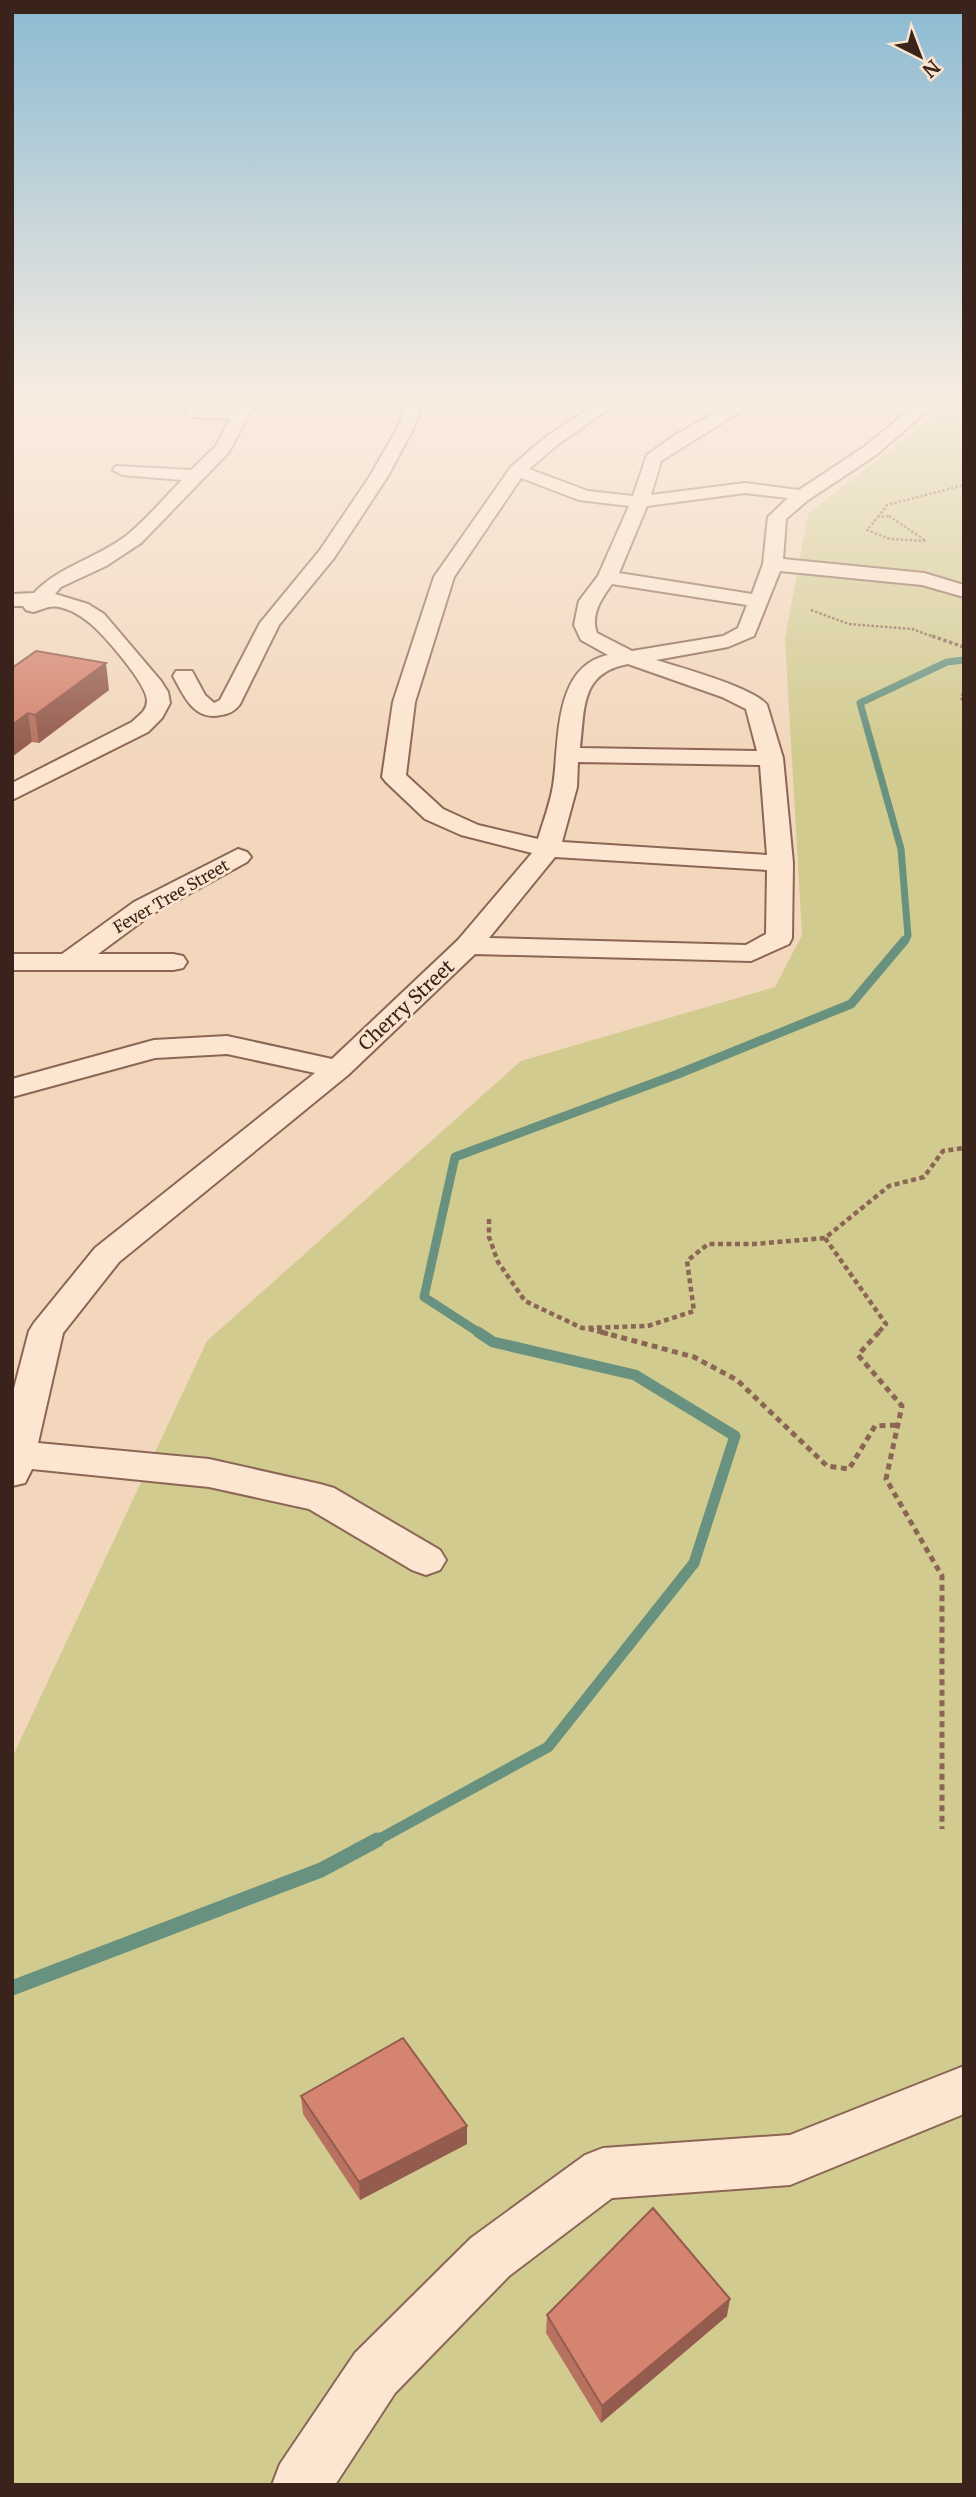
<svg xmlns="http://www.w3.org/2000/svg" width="976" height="2497" font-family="Merriweather,serif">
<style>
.green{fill:#d1cb90}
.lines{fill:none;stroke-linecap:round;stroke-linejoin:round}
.stream-far3{stroke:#68927f;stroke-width:7}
.stream-far2{stroke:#68927f;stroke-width:9}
.stream-far1{stroke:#68927f;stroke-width:11}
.stream{stroke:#68927f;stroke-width:15}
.minor-casing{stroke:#8c6654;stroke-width:4}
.path-far3{stroke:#8c6654;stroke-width:2.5;stroke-dasharray:2.5 2;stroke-linecap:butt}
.path-far2{stroke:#8c6654;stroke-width:3.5;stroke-dasharray:3.5 2.5;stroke-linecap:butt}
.path-far1{stroke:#8c6654;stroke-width:4.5;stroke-dasharray:5 3.5;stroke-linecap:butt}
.path{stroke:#8c6654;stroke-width:5;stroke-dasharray:6 4.5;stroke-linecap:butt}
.minor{fill:#fce6d1;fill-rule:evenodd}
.wall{fill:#b6725f}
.shaded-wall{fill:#945c4e}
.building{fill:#d4846f;stroke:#945c4e;stroke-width:2}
.labels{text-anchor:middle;stroke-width:6;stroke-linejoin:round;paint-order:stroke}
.far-street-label{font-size:16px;fill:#3a231b;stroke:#f9e3cd}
.street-label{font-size:19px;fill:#3a231b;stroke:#f9e3cd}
</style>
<rect width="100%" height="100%" fill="#f2d7bd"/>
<path class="green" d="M947,402H964V2485H12V1758L207,1341L521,1061L775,987L802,935L785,638L808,514L933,417Z"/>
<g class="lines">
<path class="stream-far3" d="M904,941L908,936L901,849L860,703L947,662L964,660"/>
<path class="stream-far2" d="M481,1334L424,1297L455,1157L678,1074L851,1004L905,940"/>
<path class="stream-far1" d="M374,1842L548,1747L694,1563L735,1436L635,1375L493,1342L478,1332"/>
<path class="stream" d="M12,1988L321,1870L377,1840"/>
<defs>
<path id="minor" d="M239,402H255L229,452L141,543L106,566L61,587L55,594L88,604L104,614L161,681L168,692L170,703L162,718L148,732L12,800V783L132,722C138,716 147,711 147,701C148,685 104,635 91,624C83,617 73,611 63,608C49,604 45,609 33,612L26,610L23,606H12V594L34,593C59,566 98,558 127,535C147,519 164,498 182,480L122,475L113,470L116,466L191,470L216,446L230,419L193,417L185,412L187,409H235Z
M407,402H423L414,427L388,476L334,558L279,625L240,704C235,711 229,714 221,715C194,721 184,696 173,676L176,671H192L205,695L214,703L220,700L260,623L320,550L370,476L398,427Z
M599,402H618L556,446L529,469L588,491L633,496L647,455L675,435L735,402H755L661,461L651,495L745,483L799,490L864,447L919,402H937L876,455L808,500L786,519L783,559L924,573L964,585V597L922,585L780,571L754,636L728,647L656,660C679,667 755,688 767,705L783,758L793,863L792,938L789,944L751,961L475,954L348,1075L119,1262L63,1333L38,1443L209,1459L320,1484L334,1488L440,1550L446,1560L440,1570L426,1575L412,1570L309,1509L209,1487L32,1469L25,1483L12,1486V1396L29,1331L34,1323L95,1248L315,1073L227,1054L155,1058L12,1097V1079L154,1040L227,1036L332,1059L458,940L532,853L461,835L425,819L386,782L382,777L393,702L434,577L511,467L544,438ZM521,478L579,500L629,506L598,576L579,601L574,625L581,640L608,655C552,667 560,743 553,786C550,804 543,822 538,839L478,825L443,809L406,775L415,702L454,577ZM745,493L788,498L768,517L763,564L752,594L619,573L647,506ZM612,584L747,605L738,628L723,636L632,651L597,633C590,614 602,598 612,584ZM628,664L722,697L746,709L757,751L580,748C585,708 580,673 628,664ZM578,762L760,765L767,855L562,842L577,787ZM555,857L767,870L766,934L746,945L489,938Z
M238,849L247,852L251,857L247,862L152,914L98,954H173L183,956L187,962L183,968L173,970H12V954H62L134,902Z
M964,2066V2114L790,2185L612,2198L509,2276L395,2393L335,2485H272L280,2464L355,2353L471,2238L585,2155L603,2148L790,2135Z"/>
</defs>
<use href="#minor" class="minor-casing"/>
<path class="path-far3" d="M889,516L926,541L890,539L867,530L878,517Z
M878,517L887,505L964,485
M811,610L849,624L912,629L937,638"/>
<path class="path-far2" d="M932,636L964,647
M964,693L961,698L964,700"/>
<path class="path-far1" d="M489,1219V1237L498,1262L525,1301L582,1328L648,1326L694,1311L687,1261L708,1244H754L825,1238L889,1186L924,1177L943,1151L964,1148
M825,1238L886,1324L877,1334
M589,1329L608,1334"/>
<path class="path" d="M601,1332L694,1357L737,1380L827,1466L849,1469L875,1426L898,1425
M879,1332L858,1355L902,1406L886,1479L942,1576V1829"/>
<use href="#minor" class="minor"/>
</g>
<path class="wall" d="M12,668L109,690L39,743L32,742Z
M301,2096L467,2126V2144L360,2200L303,2114Z
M547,2315L727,2316L601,2423L546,2333Z"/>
<path class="shaded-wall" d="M106,663L109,690L39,743L35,715Z
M28,713L32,742L12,757V725Z
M467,2126V2144L360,2200L359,2182Z
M730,2299L727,2316L601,2423L602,2406Z"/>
<path class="building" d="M36,651L106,663L35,715L28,713L12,725V668Z
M403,2038L467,2126L359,2182L301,2096Z
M653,2208L730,2299L602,2406L547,2315Z"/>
<linearGradient id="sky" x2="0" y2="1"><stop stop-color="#8bbad2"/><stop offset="0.53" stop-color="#f9ede1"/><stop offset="1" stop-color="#f9ede1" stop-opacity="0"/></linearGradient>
<rect width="976" height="752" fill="url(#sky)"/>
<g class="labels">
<g class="far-street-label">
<text transform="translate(171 896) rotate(-30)" y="6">Fever Tree Street</text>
</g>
<g class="street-label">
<text transform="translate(406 1005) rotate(-43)" y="7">Cherry Street</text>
</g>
</g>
<rect width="976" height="2497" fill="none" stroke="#3a231b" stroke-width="28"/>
<g transform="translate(920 56) rotate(138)" stroke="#f9e3cd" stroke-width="5" paint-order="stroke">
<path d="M0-5L12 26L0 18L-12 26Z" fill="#3a231b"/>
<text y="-10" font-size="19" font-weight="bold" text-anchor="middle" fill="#3a231b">N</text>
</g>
</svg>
